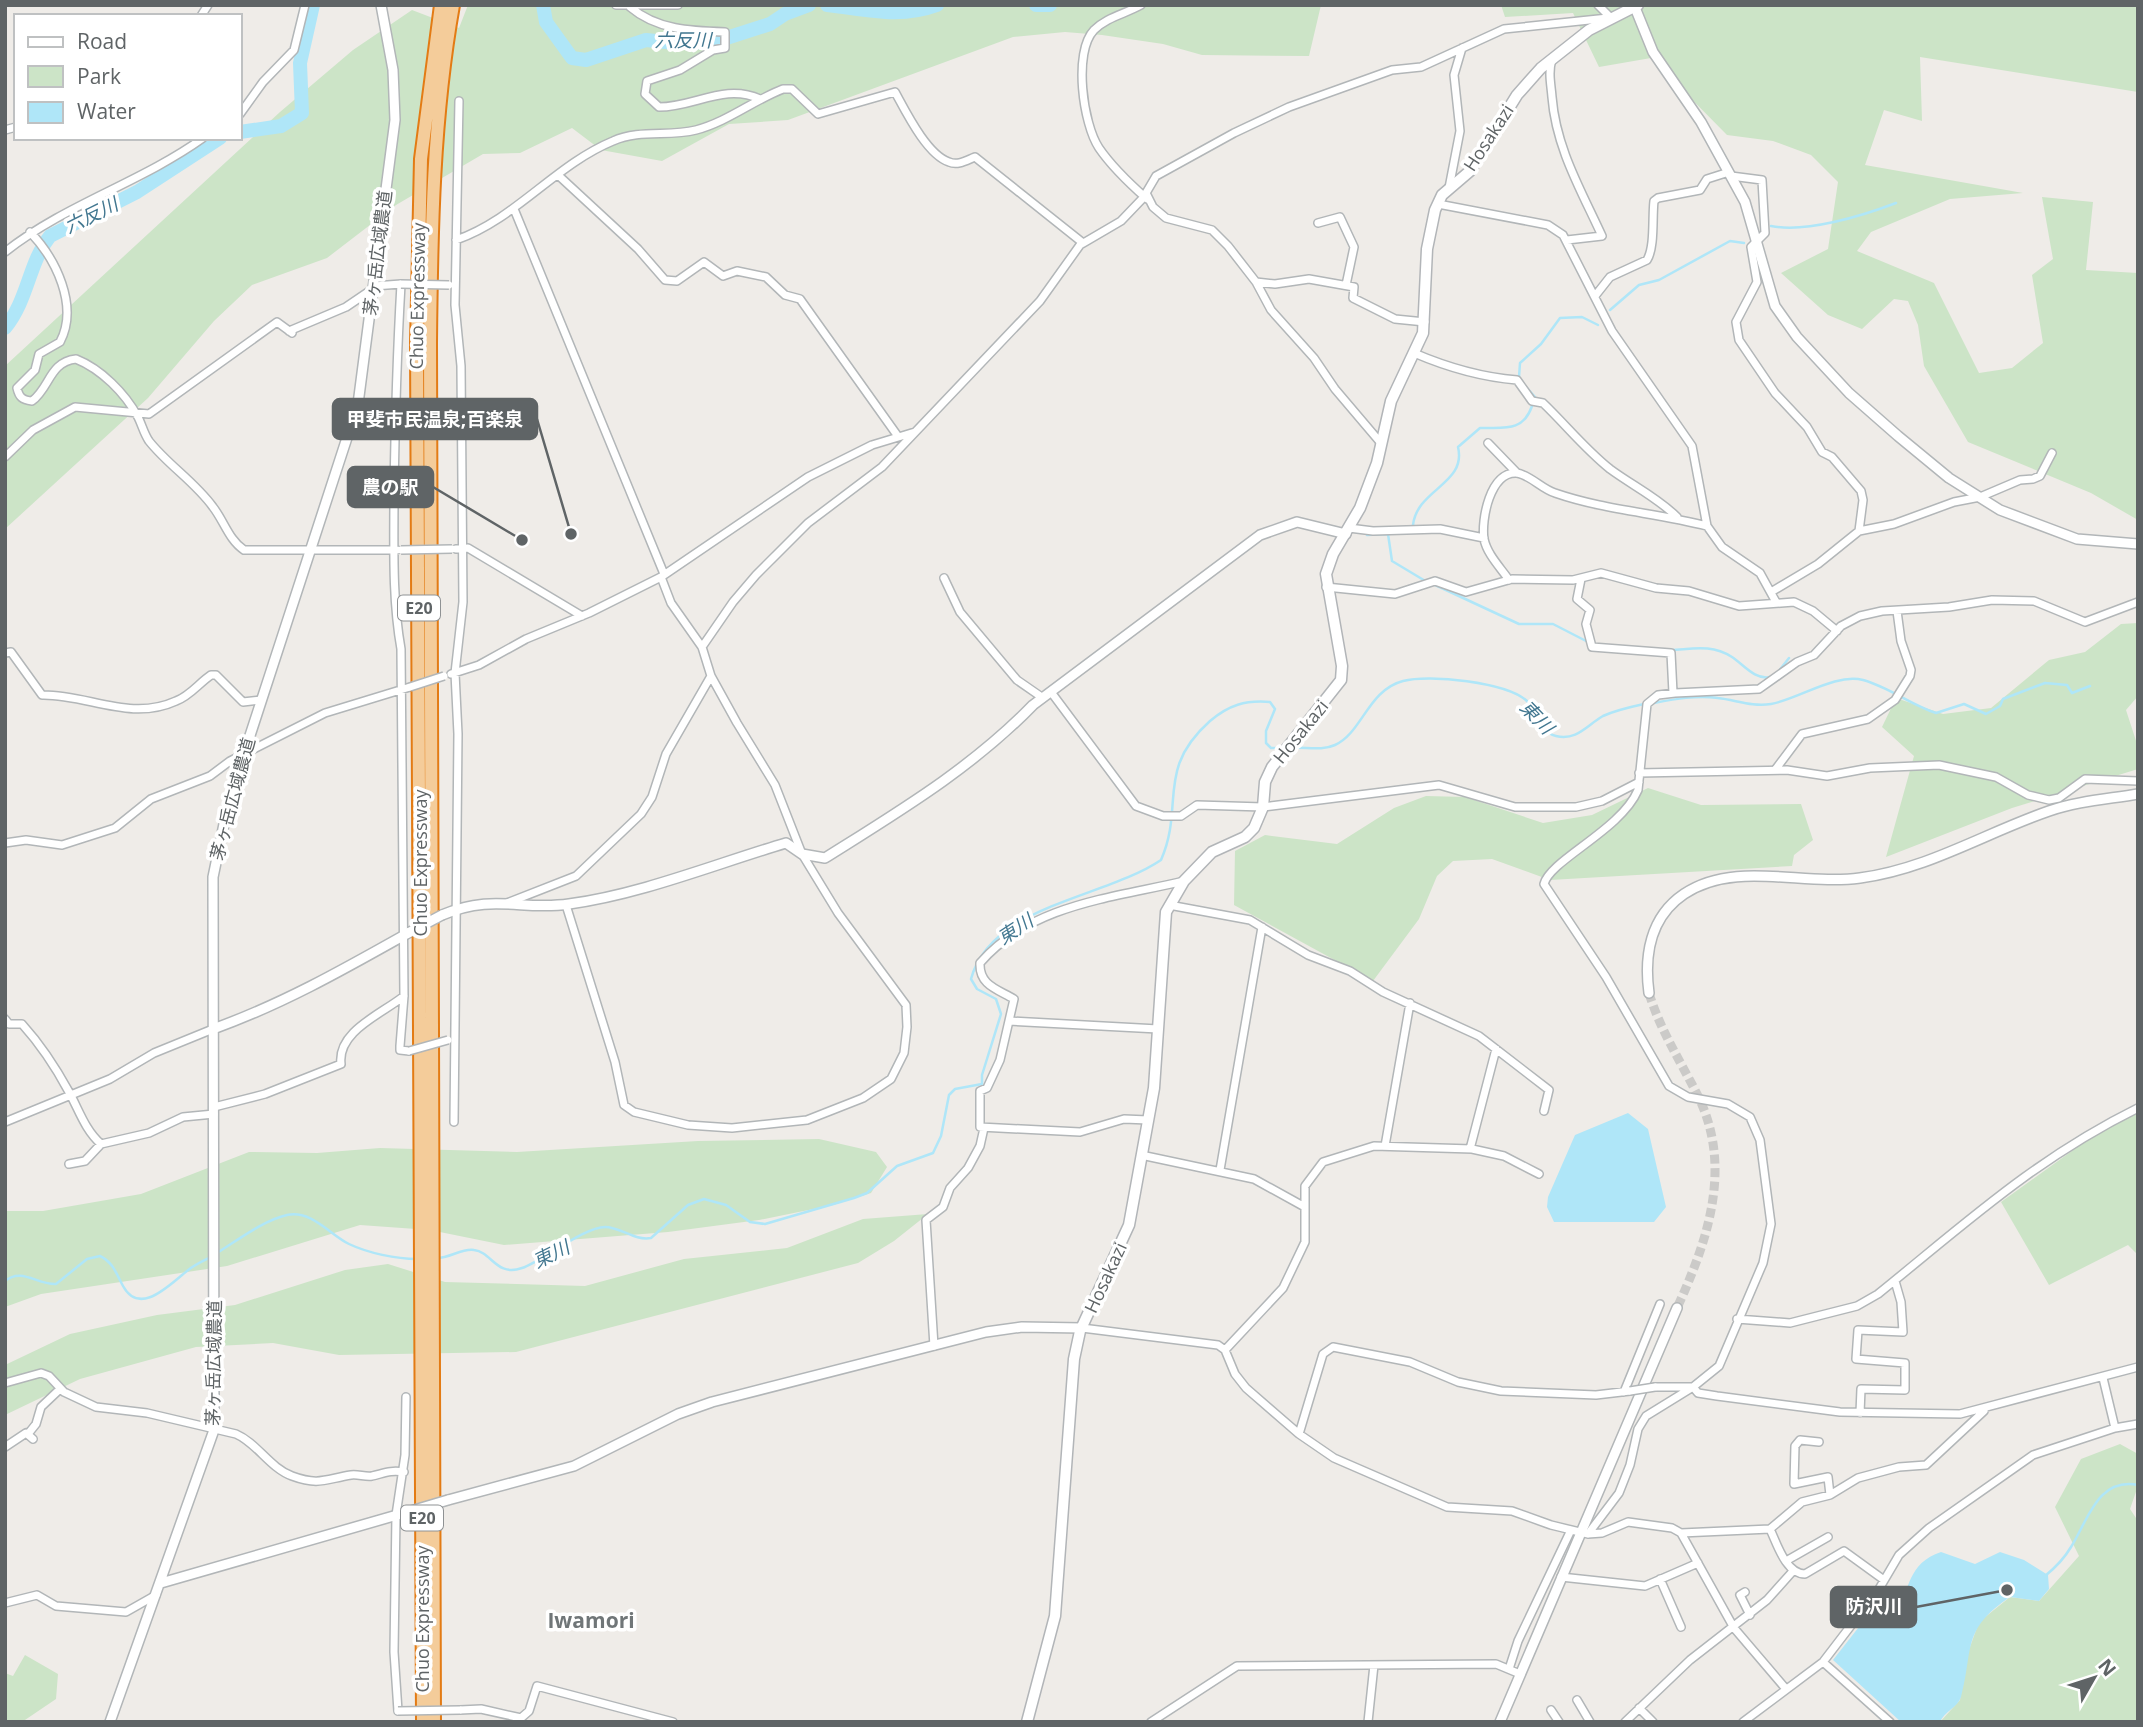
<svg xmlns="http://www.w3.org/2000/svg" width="2143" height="1727" font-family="'Open Sans','Noto Sans JP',sans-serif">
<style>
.green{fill:#cce4c7}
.water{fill:#afe6f8}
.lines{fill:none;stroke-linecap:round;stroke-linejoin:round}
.stream{stroke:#afe6f8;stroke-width:2.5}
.river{stroke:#afe6f8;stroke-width:14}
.tertiary-tunnel{stroke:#cbcac8;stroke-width:9;stroke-dasharray:9 4.5;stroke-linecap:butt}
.minor-casing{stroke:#b2b6b8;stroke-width:10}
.tertiary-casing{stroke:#b2b6b8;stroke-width:12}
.secondary-casing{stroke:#b2b5b8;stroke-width:13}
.motorway-casing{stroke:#e37b14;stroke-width:16}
.minor{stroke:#fff;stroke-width:7}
.tertiary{stroke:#fff;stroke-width:9}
.secondary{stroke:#fff;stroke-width:10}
.motorway{stroke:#f4cc9a;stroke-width:12}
.minor-bridge-casing{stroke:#b2b6b8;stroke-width:10;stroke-linecap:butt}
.tertiary-bridge-casing{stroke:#b2b6b8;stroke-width:12;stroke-linecap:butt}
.minor-bridge{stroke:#fff;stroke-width:7}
.tertiary-bridge{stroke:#fff;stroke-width:9}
.labels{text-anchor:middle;stroke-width:7;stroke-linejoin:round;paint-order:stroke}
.shield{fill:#fff;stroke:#8f9294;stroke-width:2}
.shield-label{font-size:16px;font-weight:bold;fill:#5f6466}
.street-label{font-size:18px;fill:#5f6466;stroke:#fff}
.water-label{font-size:19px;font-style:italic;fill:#427790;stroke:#fff}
.quarter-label{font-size:21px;font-weight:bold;fill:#707678;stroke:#fff}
.leader{fill:none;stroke:#5f6466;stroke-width:2.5}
.callout-dot{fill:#5f6466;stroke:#fff;stroke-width:2.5}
.callout{fill:#5f6466;stroke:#5f6466;stroke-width:2.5}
.callout-label{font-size:19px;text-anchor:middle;font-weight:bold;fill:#fff}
</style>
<rect width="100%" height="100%" fill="#efece8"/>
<path class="green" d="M468,5H1321L1309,56L1202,55L1163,44L1102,35L1065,32L1013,37L788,120L729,124L662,161L601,150L572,128L520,153L483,154L396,205L327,258L252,285L214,321L148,398L5,529V366L280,112L353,50L412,10L459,28Z
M1501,5H2138V92L1920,57L1922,121L1884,110L1865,165L2023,193L1950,199L1871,232L1857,251L1934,283L1979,373L2012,368L2043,343L2032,275L2053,259L2042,197L2093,202L2086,270L2138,273V520L2091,493L1968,442L1924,366L1918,325L1908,301L1894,299L1862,329L1828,315L1781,273L1828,249L1838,182L1811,155L1773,141L1727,135L1651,58L1599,67L1573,13L1505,17Z
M2138,623V696L2126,710L2138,747V769L2012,808L1886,857L1914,756L1882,727L1896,698L1943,714L1991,708L2049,660L2085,652L2121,624Z
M1648,788L1701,805L1801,804L1813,840L1794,855L1792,866L1550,880L1492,859L1453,861L1437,876L1419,919L1373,981L1234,905L1235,851L1265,835L1337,844L1394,808L1426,796L1465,797L1543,823L1592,815Z
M2138,1108V1255L2128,1245L2049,1285L2001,1202L2094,1135Z
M819,1139L876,1152L887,1167L871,1193L833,1205L759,1220L668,1232L504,1245L430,1230L360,1225L227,1266L41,1294L5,1307V1211H43L141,1194L249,1152L317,1153L380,1148L517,1152L698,1141Z
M928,1214L894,1241L858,1263L516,1352L339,1355L273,1343L196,1347L80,1379L5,1415V1365L70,1334L157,1315L235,1305L345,1270L388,1264L445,1282L585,1286L684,1259L787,1248L863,1219Z
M2120,1444L2138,1454V1486L2130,1509L2138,1521V1722H1940L1960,1700L1966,1658L1979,1622L2010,1597L2039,1601L2079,1556L2055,1507L2081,1459Z
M25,1655L58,1674L56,1699L22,1722H5V1673L13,1676Z"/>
<path class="water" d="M1628,1113L1648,1129L1666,1207L1654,1222H1554L1547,1207L1548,1197L1575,1135Z
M1941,1552L1975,1564L2000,1552L2024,1560L2048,1575L2049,1589L2039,1601L2010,1597C1961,1630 1974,1648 1961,1697C1958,1707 1944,1712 1940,1722H1901L1833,1660L1873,1609L1897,1616C1909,1589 1908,1563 1941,1552Z"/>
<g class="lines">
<path class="stream" d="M1771,226C1806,233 1862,216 1896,203
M1610,310L1639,285L1659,280L1730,241L1744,243
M1519,377L1520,363L1541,344L1560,318L1582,317L1598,325
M1527,388L1535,397
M1413,525C1417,489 1467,484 1458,447L1480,428C1502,427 1523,433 1532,406
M1388,534L1392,561L1427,582
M1367,535L1388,534
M1433,584L1519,624H1553L1588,642
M1671,650C1693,649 1711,644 1732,657C1744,665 1755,680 1770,677
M1778,672L1789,658
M1654,703C1675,699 1697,695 1718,698C1736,700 1752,707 1771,704C1799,699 1835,673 1863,680C1889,687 1911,705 1936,713L1964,704L1986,714L2000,706L2003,699L2045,683L2067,685L2072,693L2090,686
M1293,748C1306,747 1322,751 1335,745C1362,733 1368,690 1403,681C1429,674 1506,682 1527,701C1538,712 1538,732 1556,736C1577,741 1587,725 1603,716C1616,710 1630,707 1644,704
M217,1253C238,1240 264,1220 287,1215C312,1210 329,1234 349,1244C368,1253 396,1259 417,1259
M437,1258C450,1258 462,1248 474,1250C492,1252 496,1277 522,1268C543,1261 584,1227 605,1227C621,1227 634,1241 651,1238L688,1205L704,1199L726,1205L750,1222L765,1224L854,1198L867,1193L897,1166L933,1153L941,1136L949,1095L955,1089L982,1084V1075L1001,1014L996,999L977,989L971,979C991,905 1105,898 1161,860C1185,805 1155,770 1210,721C1229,705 1245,700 1270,702L1275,709L1266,731V743L1271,748H1283
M5,1281C22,1267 37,1285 56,1284L87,1259L100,1256C113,1262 117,1275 123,1286C140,1317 170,1284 187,1271C194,1265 203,1261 211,1257
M2045,1576C2056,1567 2064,1559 2071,1547C2088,1520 2098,1477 2138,1485"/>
<path class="river" d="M543,5L546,22L572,58L586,60L646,40L676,43L714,42L770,24L785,14L809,5
M827,5C865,9 899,19 937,5
M1036,5H1050
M240,132L281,126L302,113L300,63L313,5
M5,328C29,298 28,264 50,236L137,192L220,138"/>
<path class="tertiary-tunnel" d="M1649,993C1660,1030 1681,1062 1698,1096C1733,1167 1708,1240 1677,1308"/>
<defs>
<path id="minor" d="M616,5H678
M1141,5C1125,14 1107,17 1094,30C1073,52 1083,124 1099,148C1112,167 1130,184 1147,199
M1598,5L1611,18
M630,7C657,30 691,31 725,32V48L713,50L680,70L647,81L645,94L659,107C695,107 724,83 760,99
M201,16L208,5
M1552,59C1548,73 1551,84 1552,97C1556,148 1581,190 1602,236L1567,240
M240,114L263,82L294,50L305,5
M5,130L16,127
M558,175L638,249L665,280L677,281L704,262L723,276L737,271L766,277L785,295L800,299L897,435
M1731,176L1762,180L1765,233L1751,247L1757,282L1736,322L1739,340L1775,393L1807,427L1822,452L1832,457L1861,491L1863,500L1859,531L1818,564L1771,592
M1449,188L1460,131L1454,75L1462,48
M1438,204L1548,225L1563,235L1612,331L1692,446L1707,526L1722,547L1760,573L1776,602
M514,209L664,574
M1318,223L1340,217L1354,247L1346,285
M30,232C56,259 79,306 60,342L39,354L35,370L17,388C19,397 22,400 32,401C50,388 49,362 76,359C101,369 125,393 138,417C142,425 144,434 149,441C168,465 195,482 213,507C224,521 229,540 244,550H397
M456,240C516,219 555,165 613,141C640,129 668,137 696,130C727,122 754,100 783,89H792L818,114L895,92C906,112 927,155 949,162C958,166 967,160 975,157L1083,243
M5,252C66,204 140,183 203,138
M1256,282L1275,284L1309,279L1354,287L1353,298L1395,319L1425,322
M374,286L401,284C397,354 395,424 394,494C394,546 392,598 401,649L404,996L400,1046V1050L409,1051
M1595,296L1610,277L1647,260C1655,247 1652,218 1654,201L1658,198L1700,190L1707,179L1729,172
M289,331L346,307L374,288
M1414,353C1449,368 1480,377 1517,380L1532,401L1543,403C1566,425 1585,449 1610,469C1633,486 1657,497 1677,517
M1380,442L1335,389L1314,358L1271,310L1256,282L1228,246L1212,230L1166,218L1153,207L1146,193L1156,176L1234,133L1289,107L1392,70L1421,67L1504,29L1608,18
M1488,443L1517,473
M5,457L33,430L75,407L149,414L277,322L292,333
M1349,528L1373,531L1440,529L1484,538
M1859,531L1894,524L1954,502L1980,497L2020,480L2033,479L2040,476L2052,453
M456,549L468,548L582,616
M944,578L960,612L1017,680L1043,698
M1581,579L1577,599L1590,610L1586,624L1592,647L1671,653L1673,693
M1509,580C1500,567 1487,554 1484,539C1481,520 1490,471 1517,473C1530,475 1542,489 1555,493C1604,510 1657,513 1707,526
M1326,587L1395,594L1435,581L1466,592L1512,579L1573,580L1601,573L1656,588L1689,591L1739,606L1794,602L1813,611L1837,631
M702,647L733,602L756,575L808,523L882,467L1040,301L1080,245L1121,221L1144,197
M5,653L11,652L42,695C87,694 130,722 176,701C190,696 199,683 211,675H216L243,702L261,700
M451,674L479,665L526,639L589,613L661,577L808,477L872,445L915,432
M1051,692L1136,806L1163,816H1181L1197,805L1263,807L1439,785L1515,807H1576L1602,801L1639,782
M1775,770L1802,734L1868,719L1895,700L1910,676L1911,670L1901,641L1897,611
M1639,773L1787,770L1827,776L1870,768L1939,765L1996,777L2028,795L2049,800L2059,798L2085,779L2138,781
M5,843L26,840L62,845L115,828L151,799L210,776L230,761L325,713L410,687
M507,903L576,876L641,814L652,797L666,754L711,676
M566,905L615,1062L624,1105L634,1112L688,1125L732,1128L807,1120L863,1098L891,1079L904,1053L907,1027L906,1005L838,913L802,854L775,785L737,723L711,676L702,647L671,603L661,577
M1169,905L1250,920L1308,955L1350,971L1383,992L1479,1036L1549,1090L1544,1111
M5,1019L9,1024H22C41,1045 56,1068 69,1092C79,1110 85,1130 101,1144
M1009,1021L1158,1029
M214,1107L265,1094L341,1064C337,1031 382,1014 404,996
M1148,1120L1124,1119L1080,1132L980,1127V1091L987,1088L1000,1060L1014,999C997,989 979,985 980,963C1031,904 1113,898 1184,881
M5,1122L110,1079L154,1053L213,1029
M454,1122L458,734L455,673L463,602L461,366L455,305L459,101
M1385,1146L1410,1003
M1470,1149L1496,1049
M1141,1155L1254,1179L1303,1206
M69,1164L85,1161L101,1144L149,1133L183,1117L214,1114
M1220,1170L1262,927
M1737,1319L1790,1323L1857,1306L1878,1294C1966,1223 2035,1159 2138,1108
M1082,1328L1218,1345L1225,1350L1235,1374L1246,1388L1299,1434L1334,1458L1447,1507L1512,1511L1551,1525L1588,1534L1602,1533L1628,1522L1672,1528L1681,1533L1734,1628L1786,1689
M934,1346L926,1220L943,1207L950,1188L968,1168L980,1146L984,1128
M1225,1350L1283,1288L1305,1242V1186L1323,1162L1374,1146L1472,1149L1504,1156L1539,1174
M2103,1378L2115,1428
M5,1383L41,1373L49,1376L64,1392L96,1407L147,1413L236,1434C257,1443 270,1468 292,1476C319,1486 326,1479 351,1475C358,1474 365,1477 372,1476C385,1473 390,1470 404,1472
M1655,1387H1693L1698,1393L1717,1396L1840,1412L1960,1414L2138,1367
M1624,1392L1660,1304
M1860,1413L1861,1389L1905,1390V1363L1856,1359L1858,1330L1903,1332L1901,1302L1895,1281
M28,1434L36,1424L41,1407L60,1389
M1299,1434L1323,1354L1333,1347L1410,1362L1458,1382L1501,1391L1596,1395L1630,1391
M1819,1442L1800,1440L1795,1446L1794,1484L1828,1477L1830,1495
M5,1447L26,1433L33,1439
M1770,1529C1777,1544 1786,1574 1805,1574L1844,1551L1884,1580
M1681,1533L1770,1529L1802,1502L1830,1495L1858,1478L1899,1467L1926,1465L1984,1411
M1588,1534L1619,1493L1630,1465L1638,1429L1646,1416L1693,1387L1719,1366L1763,1263L1771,1224L1760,1140L1750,1117L1728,1104L1688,1097L1669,1086L1606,977L1544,884C1550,860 1621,830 1638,790L1647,704L1658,695L1675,693L1759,689L1797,662L1814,655L1841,626L1860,616L1882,611L1949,607L1992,600L2034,601L2085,622L2138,602
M1786,1561L1828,1537
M1561,1577L1645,1586L1698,1563
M1660,1579L1681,1627
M1745,1592L1740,1595L1750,1615
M5,1603L37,1595L56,1606L126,1612L156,1595
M1823,1662L1890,1722
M1509,1669L1518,1641L1571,1530
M1577,1700L1590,1722
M1639,1708L1653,1722
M460,1710L481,1709L521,1718L529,1711L537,1686L673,1722
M1551,1710L1559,1722
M398,1711L394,1652L396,1515L405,1455L406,1397
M1151,1722L1237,1666L1496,1664L1520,1674
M1368,1722L1374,1665
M1625,1722L1690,1660L1767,1600L1793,1571
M1743,1722L1823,1662L1879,1589L1899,1555L1929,1528L2033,1455L2115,1428L2138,1424"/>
<path id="tertiary" d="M1634,5L1653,52L1701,122L1745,202L1775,306L1797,337L1849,393L1898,436L1949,478L2000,510L2077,539L2138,544
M442,915C493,893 522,911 569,904C642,894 715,864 786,843L802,854L825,858C898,812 972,768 1033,705L1260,535L1297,522L1346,534
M1649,993C1644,956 1650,917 1684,894C1735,860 1802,886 1860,878C1928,869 1985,833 2049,811C2077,801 2109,799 2138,794
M213,1029C283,1004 346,968 410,932
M448,1500L574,1466L678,1414L712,1402L986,1332L1022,1327L1082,1328
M161,1583L411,1511
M110,1722L214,1430L213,877L229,800L358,404L395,120L393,70L381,5
M1500,1722L1677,1308"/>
<path id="secondary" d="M1027,1722L1055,1616L1074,1359L1080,1331L1129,1225L1154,1088L1166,912L1184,881L1212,852L1245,837L1254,828L1263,807L1265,782L1272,767L1341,680L1342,666L1326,574L1333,554L1360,508L1377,463L1391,401L1423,333L1427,249L1435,210L1442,195L1470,171L1517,95L1541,68L1589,30L1638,5"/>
<path id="motorway" d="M423,1722L417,343L421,159L441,5
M434,1722L430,344C431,231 433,117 453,5"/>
</defs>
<use href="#minor" class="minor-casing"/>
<use href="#tertiary" class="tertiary-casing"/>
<use href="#secondary" class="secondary-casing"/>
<use href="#motorway" class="motorway-casing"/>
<use href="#minor" class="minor"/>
<use href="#tertiary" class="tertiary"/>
<use href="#secondary" class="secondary"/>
<use href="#motorway" class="motorway"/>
<defs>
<path id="minor-bridge" d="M401,284L449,285
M401,550L452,549
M410,687L444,676
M409,1051L448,1040
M1630,1391L1655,1387
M398,1711L460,1710"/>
<path id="tertiary-bridge" d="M410,932L442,915
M411,1511L448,1500"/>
</defs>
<use href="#minor-bridge" class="minor-bridge-casing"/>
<use href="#tertiary-bridge" class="tertiary-bridge-casing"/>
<use href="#minor-bridge" class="minor-bridge"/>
<use href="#tertiary-bridge" class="tertiary-bridge"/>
</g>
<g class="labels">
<g class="shield">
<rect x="398" y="595.5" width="42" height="25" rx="5"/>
<rect x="401" y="1505.5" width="42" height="25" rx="5"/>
</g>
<g class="shield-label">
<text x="419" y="614">E20</text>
<text x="422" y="1524">E20</text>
</g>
<g class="street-label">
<text transform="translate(1489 138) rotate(-57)" y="6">Hosakazi</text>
<text transform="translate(378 253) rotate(-83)" y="6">茅ヶ岳広域農道</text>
<text transform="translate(418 296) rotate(-89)" y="6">Chuo Expressway</text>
<text transform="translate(1301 732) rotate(-51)" y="6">Hosakazi</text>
<text transform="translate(233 799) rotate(-75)" y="6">茅ヶ岳広域農道</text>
<text transform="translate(421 863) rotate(-90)" y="6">Chuo Expressway</text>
<text transform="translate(1106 1278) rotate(-65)" y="6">Hosakazi</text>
<text transform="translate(214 1363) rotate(-89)" y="6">茅ヶ岳広域農道</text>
<text transform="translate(423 1619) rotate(-90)" y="6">Chuo Expressway</text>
</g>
<g class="water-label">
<text x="683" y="47">六反川</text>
<text transform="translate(91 215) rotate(-26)" y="7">六反川</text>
<text transform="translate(1537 717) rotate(46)" y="7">東川</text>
<text transform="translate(1015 929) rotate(-33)" y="7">東川</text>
<text transform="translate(551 1254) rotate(-26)" y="7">東川</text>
</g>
<g class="quarter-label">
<text x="591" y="1628">Iwamori</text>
</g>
</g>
<path class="leader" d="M571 534L537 419M522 540L433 487M2007 1590L1916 1607"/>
<g class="callout-dot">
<circle cx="571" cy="534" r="7"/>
<circle cx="522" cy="540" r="7"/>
<circle cx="2007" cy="1590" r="7"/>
</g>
<g class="callout">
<rect x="333" y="399" width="204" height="40" rx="7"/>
<rect x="348" y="467" width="85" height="40" rx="7"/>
<rect x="1831" y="1587" width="85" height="40" rx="7"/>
</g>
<g class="callout-label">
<text x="435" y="426">甲斐市民温泉;百楽泉</text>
<text x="390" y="494">農の駅</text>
<text x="1874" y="1613">防沢川</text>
</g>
<rect width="2143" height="1727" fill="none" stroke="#5f6466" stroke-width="14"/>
<rect x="14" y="14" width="228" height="126" fill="#ffffff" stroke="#bfc1c2" stroke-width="2"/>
<rect x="28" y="37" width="35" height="10" fill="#ffffff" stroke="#bfc1c2" stroke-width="2"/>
<text x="77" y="49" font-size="21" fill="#5f6466">Road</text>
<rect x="28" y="66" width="35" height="21" fill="#cce4c7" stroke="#bfc1c2" stroke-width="2"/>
<text x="77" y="84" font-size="21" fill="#5f6466">Park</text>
<rect x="28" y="102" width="35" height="21" fill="#afe6f8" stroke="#bfc1c2" stroke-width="2"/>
<text x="77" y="119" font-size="21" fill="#5f6466">Water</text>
<g transform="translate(2094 1678) rotate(51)" stroke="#ffffff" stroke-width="5" paint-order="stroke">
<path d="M0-5L12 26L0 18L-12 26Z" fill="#5f6466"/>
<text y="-10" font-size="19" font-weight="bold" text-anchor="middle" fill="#5f6466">N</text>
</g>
</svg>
